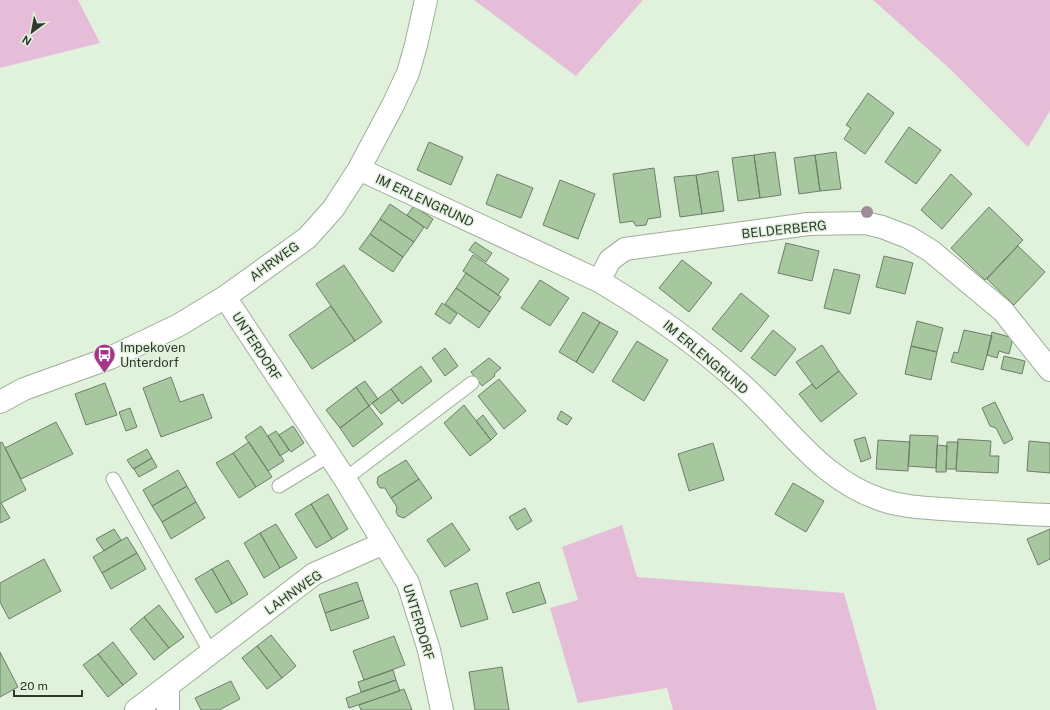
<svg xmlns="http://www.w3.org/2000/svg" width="1050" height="710" font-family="'Public Sans',sans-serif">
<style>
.green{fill:#e6bdd9}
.building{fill:#a7c89f;stroke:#6e7d6a}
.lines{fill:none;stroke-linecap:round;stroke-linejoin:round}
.lane-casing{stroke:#9dae99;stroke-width:15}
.street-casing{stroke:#9dae99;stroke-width:24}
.secondary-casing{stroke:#9dae99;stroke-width:24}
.lane{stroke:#fff;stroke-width:13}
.street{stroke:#fff;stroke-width:22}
.secondary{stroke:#fff;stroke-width:22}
.tree{fill:#a28b98}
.labels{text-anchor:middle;stroke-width:3;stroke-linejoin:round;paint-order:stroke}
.street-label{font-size:13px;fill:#31382f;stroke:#e0f2dc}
.poi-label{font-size:13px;fill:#31382f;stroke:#e0f2dc;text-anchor:start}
</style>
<rect width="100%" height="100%" fill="#e0f2dc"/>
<path class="green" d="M0,0H78L100,43L0,68Z
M474,0H643L576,76Z
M873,0H1050V111L1028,147L948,67Z
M622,525L637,577L844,593L877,710H673L667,688L578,703L550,608L578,600L562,547Z"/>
<path class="building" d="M868,93L894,113L865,154L844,139L851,128L846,125Z
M909,127L941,150L916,184L885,162Z
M429,142L463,157L451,185L417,170Z
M775,152L781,195L760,198L754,155Z
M836,152L841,189L820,191L815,155Z
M754,155L760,198L738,201L732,158Z
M815,155L820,191L799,194L794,158Z
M654,168L661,217L648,219L646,225L636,226L633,221L620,223L613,174Z
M718,171L724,211L702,214L696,175Z
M497,174L533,188L521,218L486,204Z
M951,174L972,194L942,229L921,210Z
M696,175L702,214L680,217L674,177Z
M560,180L595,194L578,239L543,225Z
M390,204L424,227L414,242L380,219Z
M414,206L433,219L427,229L407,215Z
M989,207L1023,240L985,280L951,248Z
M380,219L414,242L403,257L370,234Z
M370,234L403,257L393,272L359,249Z
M475,242L492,253L486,262L469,250Z
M786,243L819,251L812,281L778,273Z
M1018,246L1045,272L1014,305L987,279Z
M473,255L509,279L498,295L463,271Z
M884,256L913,263L905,294L876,287Z
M682,260L712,283L689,312L659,288Z
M344,265L382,322L355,341L316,284Z
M834,269L860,275L850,314L824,308Z
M466,273L501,297L490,312L456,288Z
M540,280L569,298L550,326L521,308Z
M456,288L490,312L479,328L445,304Z
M741,293L769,316L741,352L712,329Z
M442,303L457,314L450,324L435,314Z
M331,306L355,341L312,369L289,335Z
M583,312L600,322L576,362L559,352Z
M917,321L943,328L937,352L911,346Z
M600,322L618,332L593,373L576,362Z
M773,330L796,349L775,376L751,358Z
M964,330L992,336L983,370L951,362L954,352L958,353Z
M992,332L1013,338L1009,354L999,351L997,358L987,355Z
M637,341L668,360L644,401L612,381Z
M822,345L839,371L816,389L796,362Z
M911,346L937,352L931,380L905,374Z
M445,348L458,366L445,376L432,358Z
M1004,356L1025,361L1022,374L1001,369Z
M489,358L501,368L494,374L495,376L482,386L471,372Z
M421,366L432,381L402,404L391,389Z
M839,371L857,394L821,422L799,394L812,384L816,389Z
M171,377L180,402L203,394L212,418L161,437L143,388Z
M499,379L526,411L504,429L478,396Z
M365,381L378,399L369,406L356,387Z
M105,383L117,415L86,425L75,394Z
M356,387L369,406L340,428L326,410Z
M391,389L399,400L381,414L372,403Z
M995,402L1013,439L1004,444L996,428L990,426L982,408Z
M464,405L491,440L470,456L444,423Z
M369,406L383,424L353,447L340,428Z
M130,408L137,427L126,431L119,412Z
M561,411L572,418L567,425L557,419Z
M483,415L497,434L491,440L476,421Z
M56,422L73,454L21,479L5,448Z
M261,426L284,461L268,471L245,437Z
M293,426L304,443L291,452L279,435Z
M276,431L289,450L280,456L268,436Z
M910,435L938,436L936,468L908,466Z
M865,437L871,458L861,462L854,440Z
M958,439L991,441L990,456H999L998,473L956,471Z
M878,440L910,442L908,471L876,469Z
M1029,441L1050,443V473L1027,471Z
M2,442L26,490L1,503L10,518L0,523V443Z
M249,442L272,477L256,487L233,453Z
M947,442H958L956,469H946Z
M713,443L724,480L689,491L678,454Z
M937,445L947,446L946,472H936Z
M147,449L152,458L133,469L127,460Z
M233,453L256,487L239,498L216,463Z
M152,458L157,467L139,477L134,469Z
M406,460L419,479L391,498L385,488H380L377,483L378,477Z
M178,470L187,486L152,506L143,490Z
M419,479L432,498L404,518L398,516L396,512L397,507L391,498Z
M793,483L824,501L806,532L775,514Z
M187,486L196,502L162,522L152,506Z
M328,494L348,529L332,539L311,504Z
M196,502L205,518L171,539L162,522Z
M311,504L332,539L316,548L295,514Z
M525,508L532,521L517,530L509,517Z
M452,523L470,550L445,567L427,540Z
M276,524L297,558L280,568L260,533Z
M114,529L121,540L104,551L96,539Z
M1050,529V559L1038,565L1027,539Z
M260,533L280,568L264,578L244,543Z
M127,537L137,553L102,573L93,557Z
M137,553L146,569L111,589L102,573Z
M44,559L61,591L9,619L0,602V583Z
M228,560L248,594L232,604L212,569Z
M212,569L232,604L216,613L195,579Z
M357,582L363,600L325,613L319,595Z
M539,582L546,603L513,613L506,593Z
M477,583L488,619L461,627L450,591Z
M363,600L369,618L331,631L325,613Z
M159,605L184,637L169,648L144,617Z
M144,617L169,648L154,660L130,629Z
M271,635L296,666L282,678L257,646Z
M394,636L405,665L364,680L353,651Z
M113,642L137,674L123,685L98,654Z
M257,646L282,678L267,689L242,658Z
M0,652L18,687L0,697Z
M98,654L123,685L108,697L83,665Z
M502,667L509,710H475L469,672Z
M393,670L396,680L361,692L358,682Z
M396,680L400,691L349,708L346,698Z
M231,681L240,699L219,710H201L195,698Z
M404,689L412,710H361L359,705Z"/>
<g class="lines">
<defs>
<path id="lane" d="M113,479L211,653
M345,479L472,383
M279,486L328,456"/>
<path id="street" d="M359,169L599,281C650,311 697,344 741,384C787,425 820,480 882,500C906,508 931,508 956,510C988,512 1019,514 1050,515
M599,281L610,260L625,249L808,224L865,223L882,227L908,237L931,251L1003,311L1050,370
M225,297L345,479L408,583L429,650L442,710
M168,686V710
M136,710L314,574L384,543"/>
<path id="secondary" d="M0,402L24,389L110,358L179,325L225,297L307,238L333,209L359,169L393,105L408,73L416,45L426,0"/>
</defs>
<use href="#lane" class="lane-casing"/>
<use href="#street" class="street-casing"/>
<use href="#secondary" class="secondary-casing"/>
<use href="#lane" class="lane"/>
<use href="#street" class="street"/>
<use href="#secondary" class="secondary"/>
</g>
<circle class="tree" cx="867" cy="212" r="6"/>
<defs>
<symbol id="bus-pin" viewBox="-11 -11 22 30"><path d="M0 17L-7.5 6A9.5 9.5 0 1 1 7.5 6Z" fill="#a7338c" stroke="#e0f2dc"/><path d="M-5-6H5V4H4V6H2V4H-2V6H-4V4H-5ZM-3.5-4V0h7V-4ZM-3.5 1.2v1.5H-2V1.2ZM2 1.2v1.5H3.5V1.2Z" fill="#fff"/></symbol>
</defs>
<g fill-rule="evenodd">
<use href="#bus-pin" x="92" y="342" width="25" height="34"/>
</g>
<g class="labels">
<g class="street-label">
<text transform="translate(425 200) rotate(25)" y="5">IM ERLENGRUND</text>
<text transform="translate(784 229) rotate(-6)" y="5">BELDERBERG</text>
<text transform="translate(274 261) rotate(-36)" y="5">AHRWEG</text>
<text transform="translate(257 346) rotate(57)" y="5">UNTERDORF</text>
<text transform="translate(706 357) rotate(40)" y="5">IM ERLENGRUND</text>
<text transform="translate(293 592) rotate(-35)" y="5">LAHNWEG</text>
<text transform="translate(419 622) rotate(73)" y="5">UNTERDORF</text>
</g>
<g class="poi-label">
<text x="120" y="352">Impekoven<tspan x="120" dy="15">Unterdorf</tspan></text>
</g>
</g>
<g transform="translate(32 32) rotate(212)" stroke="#e0f2dc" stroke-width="3" paint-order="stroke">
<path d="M0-3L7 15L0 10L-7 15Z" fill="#31382f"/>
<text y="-6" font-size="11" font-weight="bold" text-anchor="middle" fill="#31382f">N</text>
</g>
<path d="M14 690v6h68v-6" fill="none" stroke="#31382f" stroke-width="2"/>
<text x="20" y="690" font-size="12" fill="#31382f" stroke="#e0f2dc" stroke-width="3" paint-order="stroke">20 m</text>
</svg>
